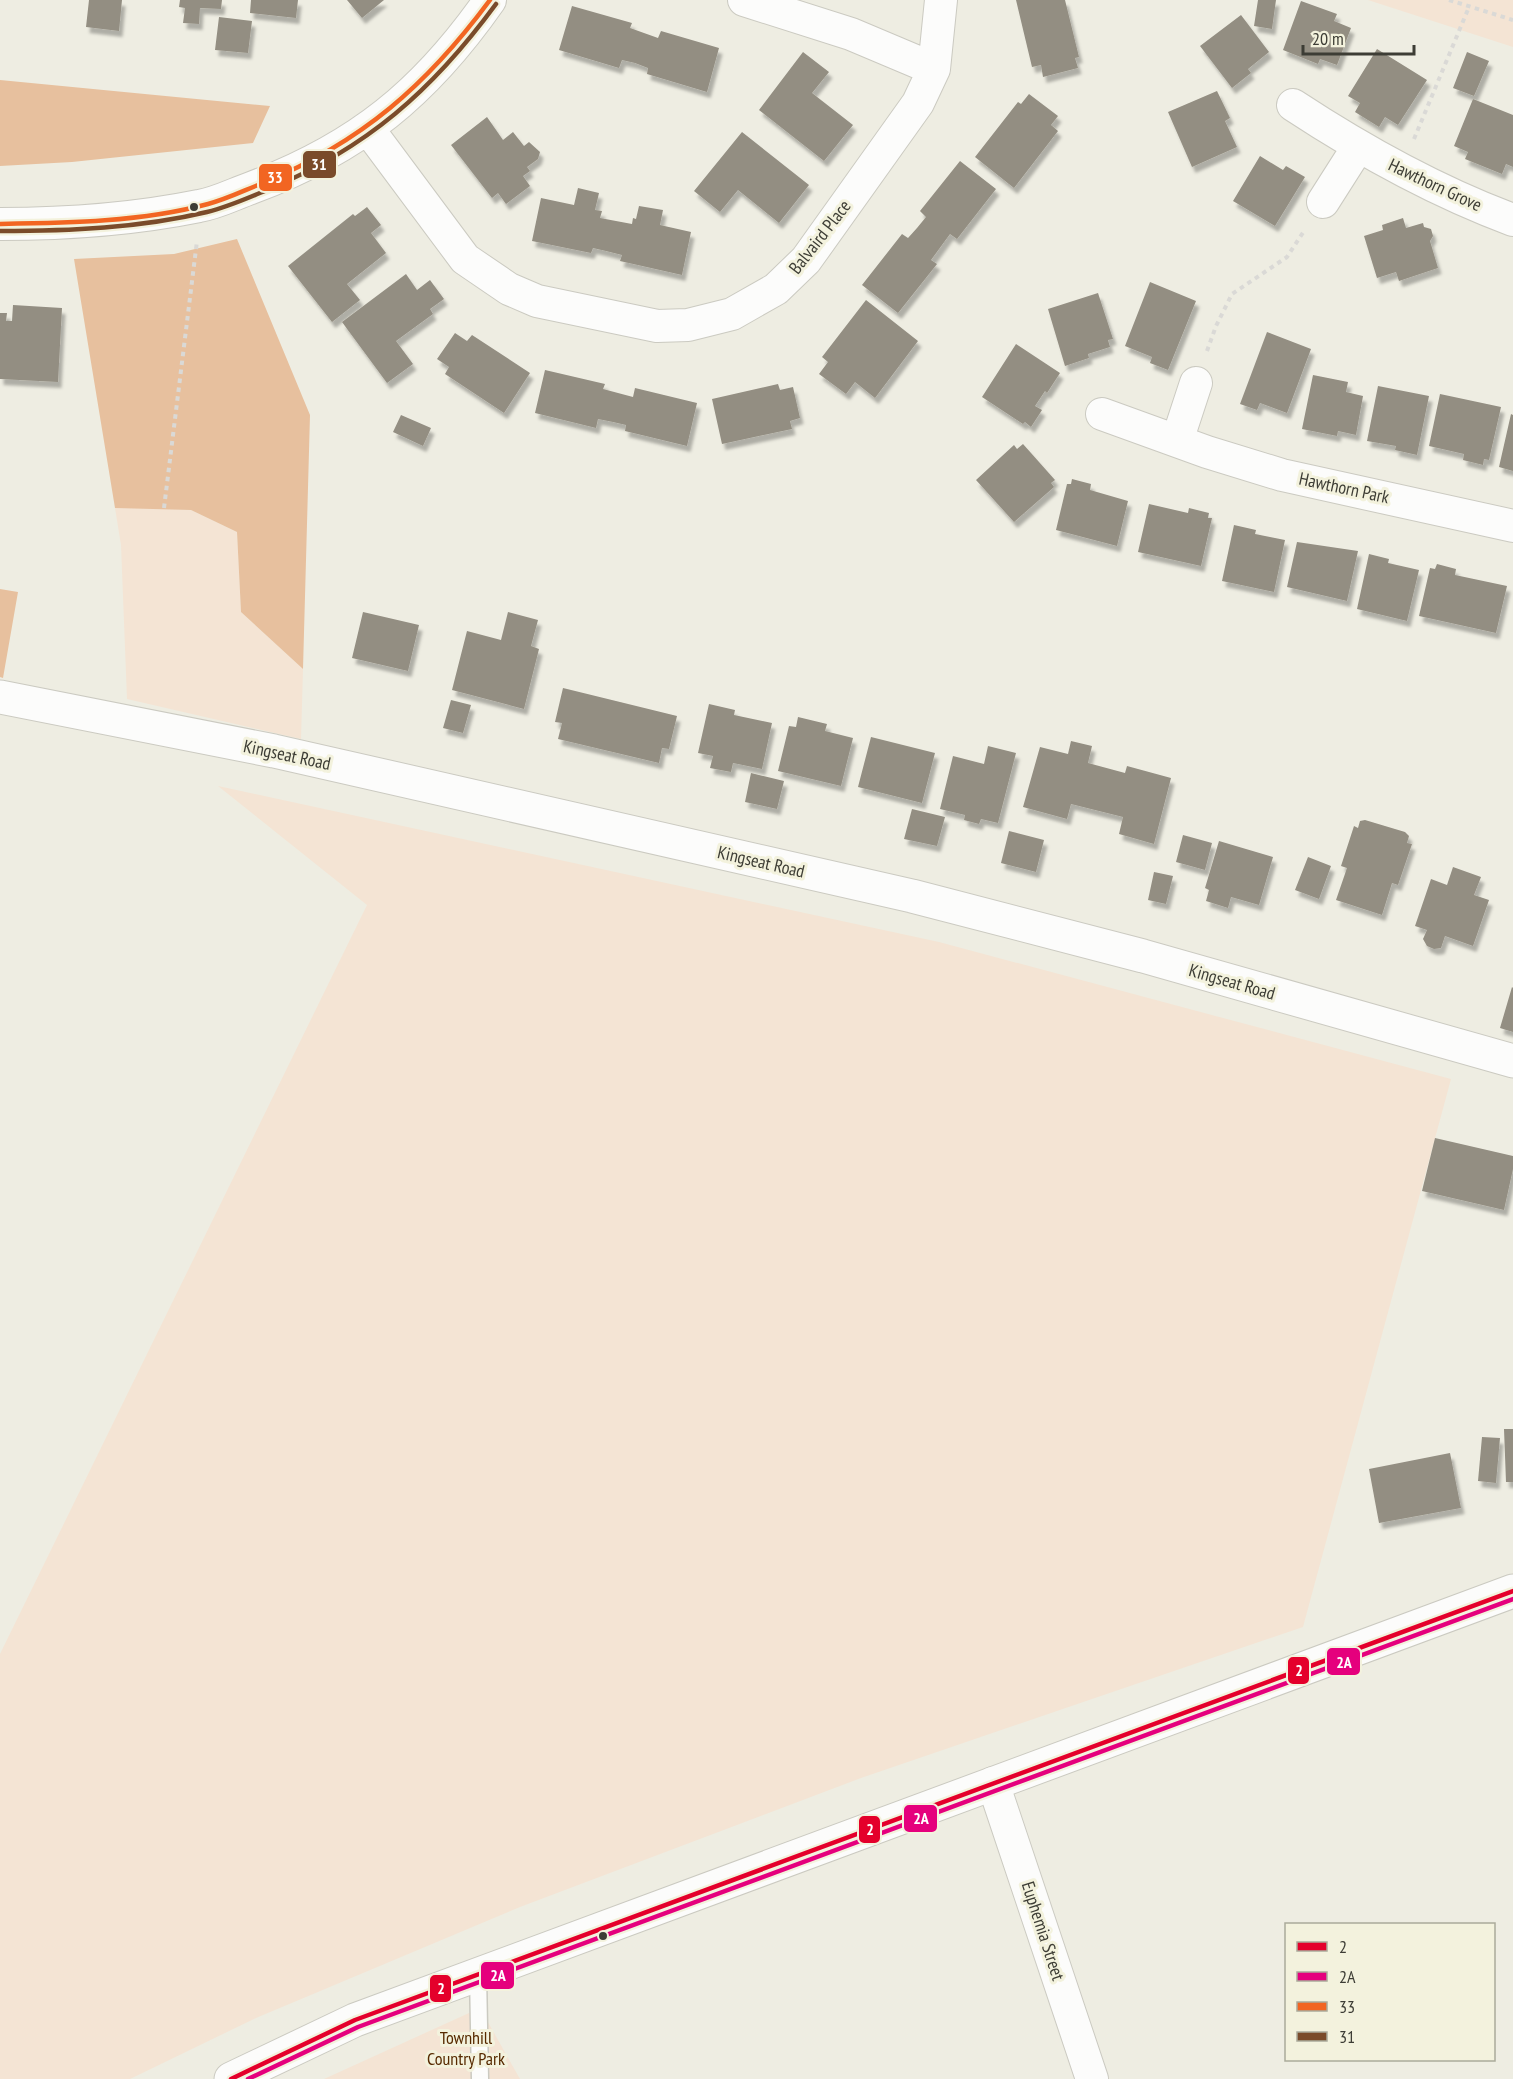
<svg xmlns="http://www.w3.org/2000/svg" width="1513" height="2079" font-family="'PT Sans Narrow',sans-serif">
<style>
.green{fill:#f4e4d4}
.forest{fill:#e7c09e}
.building{fill:#938e82;filter:url(#shadow)}
.lines{fill:none;stroke-linecap:round;stroke-linejoin:round}
.service-casing{stroke:#cbcac1;stroke-width:19}
.minor-casing{stroke:#cbcac1;stroke-width:34}
.tertiary-casing{stroke:#cbcac1;stroke-width:35}
.path{stroke:#dad9d6;stroke-width:4;stroke-dasharray:4.5 4.5;stroke-linecap:butt}
.service{stroke:#fcfcfb;stroke-width:16}
.minor{stroke:#fcfcfb;stroke-width:32}
.tertiary{stroke:#fcfcfb;stroke-width:33}
.bus-1-casing{stroke:#f3f2dd;stroke-width:9}
.bus-2-casing{stroke:#f3f2dd;stroke-width:9}
.bus-3-casing{stroke:#f3f2dd;stroke-width:9}
.bus-4-casing{stroke:#f3f2dd;stroke-width:9}
.bus-1{stroke:#e4002b;stroke-width:4.5}
.bus-2{stroke:#e5007d;stroke-width:4.5}
.bus-3{stroke:#f26522;stroke-width:4.5}
.bus-4{stroke:#7a4b2a;stroke-width:4.5}
.bus-dot{fill:#3d3d35;stroke:#f3f2dd;stroke-width:2}
.labels{text-anchor:middle;stroke-width:6;stroke-linejoin:round;paint-order:stroke}
.street-label{font-size:18px;fill:#3d3d35;stroke:#f3f2dd}
.park-label{font-size:18px;fill:#572a00;stroke:#f3f2dd}
.line-badge{stroke:#f3f2dd;stroke-width:2}
.badge-label{font-size:16px;text-anchor:middle;font-weight:bold;fill:#fff}
</style>
<defs>
<filter id="shadow"><feDropShadow dx="3.5" dy="6" stdDeviation="1.5" flood-color="#0004"/></filter>
</defs>
<rect width="100%" height="100%" fill="#eeede2"/>
<path class="green" d="M1368,0H1513V47Z
M142,507L191,510L237,532L241,612L303,669L301,739L127,699L121,545L115,508Z
M218,786L939,942L1451,1079L1303,1627L861,1778L520,1907L256,2018L130,2079H0V1654L367,905Z
M480,2008L520,2079H324Z"/>
<path class="forest" d="M0,80L270,106L253,143L72,162L0,166Z
M237,239L310,415L303,669L241,612L237,532L191,510L115,508L74,259L174,254Z
M0,589L18,592L3,678L0,677Z"/>
<path class="building" d="M89,0H122L119,31L86,27Z
M180,0H222L221,9L200,8L199,24L183,23L185,8L179,7Z
M251,0H298L296,18L250,13Z
M347,0H384L362,18Z
M1016,0H1065L1079,57L1075,58L1078,68L1043,77L1041,65L1032,67Z
M1258,0H1276L1272,29L1254,26Z
M1301,1L1337,14L1334,21L1351,28L1337,65L1320,59L1318,64L1283,50Z
M572,6L632,23L630,28L658,38L661,31L719,48L707,92L647,74L648,68L635,63L622,60L619,68L559,50Z
M1241,15L1269,52L1248,69L1251,73L1232,88L1200,46Z
M219,17L252,21L248,53L215,50Z
M1377,49L1427,80L1398,125L1385,117L1379,127L1355,112L1360,103L1348,96Z
M803,52L829,72L812,93L853,125L824,161L759,110Z
M1467,52L1489,61L1474,96L1453,88Z
M1217,91L1230,118L1225,121L1237,147L1192,167L1168,112Z
M1029,94L1058,116L1051,125L1058,131L1014,188L975,157L1018,102L1021,104Z
M1473,99L1513,115V167L1506,164L1502,174L1465,159L1468,152L1454,146Z
M487,117L503,140L513,132L524,146L529,142L540,152L538,159L527,167L530,171L523,176L530,186L506,204L498,193L492,198L451,145Z
M742,132L809,185L779,223L738,190L720,212L694,191Z
M1260,156L1283,170L1286,166L1305,177L1275,226L1233,201Z
M960,161L996,189L957,239L950,234L931,260L937,264L898,313L862,285L902,234L908,238L917,228L926,217L920,211Z
M578,188L599,193L595,210L602,211L600,218L632,224L633,218L636,219L639,206L663,210L660,225L691,232L682,275L620,261L622,255L606,251L593,248L591,253L532,241L541,198L574,205Z
M367,207L381,225L371,233L386,253L347,284L360,300L332,322L288,266L353,214L355,216Z
M1403,218L1406,228L1423,223L1424,227L1431,229L1433,236L1430,241L1438,268L1399,281L1396,272L1377,278L1364,236L1383,230L1382,225Z
M406,274L417,290L430,280L444,299L430,309L433,314L396,341L413,364L387,383L342,322Z
M1150,282L1196,301L1168,370L1150,363L1152,357L1125,346Z
M1098,293L1113,339L1108,340L1110,347L1088,354L1089,358L1065,366L1048,309Z
M866,300L918,341L875,398L855,382L846,394L819,374L828,362L822,357Z
M13,305L62,308L58,382L0,379V313H7L6,321H12Z
M1267,332L1311,349L1287,413L1260,403L1257,410L1240,404Z
M455,333L467,341L472,335L530,373L504,413L445,374L449,367L437,359Z
M1016,344L1060,373L1047,393L1045,391L1035,406L1042,410L1031,427L1025,422L1023,424L982,397Z
M545,370L605,384L603,389L633,397L635,388L697,403L687,446L625,431L626,425L613,422L598,419L596,428L535,413Z
M1313,375L1348,382L1346,392L1363,396L1356,435L1338,431L1337,436L1302,429Z
M778,384L780,390L793,387L800,418L790,421L792,429L722,444L712,399Z
M1378,386L1429,396L1417,455L1395,450L1396,446L1367,441Z
M1440,394L1501,407L1489,460L1484,459L1483,465L1463,460L1464,454L1429,446Z
M1511,414L1513,415V471L1499,467Z
M401,415L431,428L423,446L393,432Z
M1023,444L1055,480L1051,483L1054,487L1014,522L976,480L1014,445L1017,449Z
M1072,479L1091,484L1090,490L1128,501L1117,546L1056,530L1067,484H1071Z
M1149,504L1188,513L1189,508L1209,513L1208,518H1212L1201,566L1138,552Z
M1234,525L1256,530L1255,534L1285,540L1274,592L1222,581Z
M1297,542L1358,551L1347,601L1287,587Z
M1369,554L1389,559L1388,563L1419,570L1407,621L1357,609Z
M1437,564L1456,569L1455,575L1507,586L1496,633L1419,616L1430,568L1435,569Z
M363,612L419,625L408,671L352,658Z
M508,612L538,620L531,646L539,649L524,709L452,690L467,631L501,640Z
M563,688L677,716L669,749L662,748L659,763L558,739L562,723L555,722Z
M451,700L471,705L463,733L443,728Z
M709,704L735,710L734,715L772,723L762,769L733,763L731,772L710,768L713,756L698,753Z
M798,717L827,724L825,731L853,738L841,786L778,771L789,726L796,727Z
M871,737L935,753L922,803L858,787Z
M1071,741L1092,746L1088,763L1125,773L1127,766L1171,778L1154,844L1119,834L1123,817L1071,804L1067,819L1023,807L1040,747L1068,754Z
M988,746L1016,753L998,823L981,819L979,824L964,820L965,815L940,809L953,756L984,764Z
M751,773L784,781L777,809L745,802Z
M912,809L945,817L937,846L904,839Z
M1365,820L1405,832L1409,836L1407,843L1412,844L1398,885L1392,883L1382,915L1336,900L1347,868L1341,866L1354,826L1358,828L1360,821Z
M1009,831L1044,840L1036,872L1001,863Z
M1183,835L1212,843L1205,870L1176,862Z
M1219,841L1273,857L1259,905L1231,897L1228,908L1206,901L1209,890L1205,888Z
M1308,857L1331,866L1319,899L1295,890Z
M1453,867L1481,877L1474,895L1489,900L1473,946L1445,936L1441,948L1434,949L1427,946L1423,939L1427,930L1415,926L1431,879L1447,885Z
M1154,872L1173,876L1166,904L1148,900Z
M1512,987L1513,988V1032L1500,1028Z
M1435,1138L1513,1156V1169L1504,1210L1422,1191Z
M1504,1429H1513V1482H1506Z
M1482,1437L1500,1438L1496,1483L1478,1481Z
M1450,1453L1461,1508L1379,1523L1369,1469Z"/>
<g class="lines">
<defs>
<path id="service" d="M478,1974L480,2079"/>
<path id="minor" d="M744,0L851,34L934,69
M1293,105C1363,151 1435,191 1513,220
M369,130L465,259L509,289L537,301L657,326L688,325L732,314L776,289L806,260L918,103L934,69L941,0
M1323,202L1358,147
M0,224C66,224 135,219 199,206C217,203 234,194 251,188C358,148 425,93 490,0
M1102,414L1207,452L1282,475L1513,526
M1177,441L1196,383
M993,1783L1092,2079"/>
<path id="tertiary" d="M0,697L274,751L912,896L1143,956L1513,1061
M231,2079L355,2020L1513,1591"/>
</defs>
<use href="#service" class="service-casing"/>
<use href="#minor" class="minor-casing"/>
<use href="#tertiary" class="tertiary-casing"/>
<path class="path" d="M1449,0L1513,20
M1414,139L1469,7
M1207,351L1216,326L1232,294L1287,257L1304,231
M164,508L197,241"/>
<use href="#service" class="service"/>
<use href="#minor" class="minor"/>
<use href="#tertiary" class="tertiary"/>
<defs>
<path id="bus-1" d="M231,2079L355,2020L1513,1591"/>
<path id="bus-2" d="M248,2079L358,2027L1513,1599"/>
<path id="bus-3" d="M0,224C69,223 141,222 208,204C227,199 245,190 263,183C362,142 427,85 490,0"/>
<path id="bus-4" d="M0,231C69,231 140,228 207,212C228,207 248,198 267,190C367,148 432,91 496,4"/>
</defs>
<use href="#bus-1" class="bus-1-casing"/>
<use href="#bus-2" class="bus-2-casing"/>
<use href="#bus-3" class="bus-3-casing"/>
<use href="#bus-4" class="bus-4-casing"/>
<use href="#bus-1" class="bus-1"/>
<use href="#bus-2" class="bus-2"/>
<use href="#bus-3" class="bus-3"/>
<use href="#bus-4" class="bus-4"/>
</g>
<g class="bus-dot">
<circle cx="194" cy="207" r="5"/>
<circle cx="603" cy="1936" r="5"/>
</g>
<g class="labels">
<g class="street-label">
<text transform="translate(1435 185) rotate(25)" y="6">Hawthorn Grove</text>
<text transform="translate(820 237) rotate(-52)" y="6">Balvaird Place</text>
<text transform="translate(1344 488) rotate(12)" y="6">Hawthorn Park</text>
<text transform="translate(287 755) rotate(12)" y="6">Kingseat Road</text>
<text transform="translate(761 862) rotate(13)" y="6">Kingseat Road</text>
<text transform="translate(1232 982) rotate(16)" y="6">Kingseat Road</text>
<text transform="translate(1043 1931) rotate(72)" y="6">Euphemia Street</text>
</g>
<g class="park-label">
<text x="466" y="2044">Townhill<tspan x="466" dy="21">Country Park</tspan></text>
</g>
</g>
<g class="line-badge">
<rect x="302" y="150" width="35" height="29" rx="6" fill="#7a4b2a"/>
<rect x="258" y="163" width="35" height="29" rx="6" fill="#f26522"/>
<rect x="1326" y="1647" width="35" height="29" rx="6" fill="#e5007d"/>
<rect x="1287" y="1656" width="23" height="29" rx="6" fill="#e4002b"/>
<rect x="903" y="1804" width="35" height="29" rx="6" fill="#e5007d"/>
<rect x="858" y="1815" width="23" height="29" rx="6" fill="#e4002b"/>
<rect x="480" y="1961" width="35" height="29" rx="6" fill="#e5007d"/>
<rect x="429" y="1974" width="23" height="29" rx="6" fill="#e4002b"/>
</g>
<g class="badge-label">
<text x="319" y="170">31</text>
<text x="275" y="183">33</text>
<text x="1344" y="1668">2A</text>
<text x="1299" y="1676">2</text>
<text x="921" y="1824">2A</text>
<text x="870" y="1835">2</text>
<text x="498" y="1981">2A</text>
<text x="441" y="1994">2</text>
</g>
<rect x="1285" y="1923" width="210" height="138" fill="#f3f2dd" stroke="#aaaa9a" stroke-width="1.5"/>
<rect x="1297" y="1942" width="30" height="9" fill="#e4002b" stroke="#aaaa9a" stroke-width="1.5"/>
<text x="1339" y="1953" font-size="18" fill="#3d3d35">2</text>
<rect x="1297" y="1972" width="30" height="9" fill="#e5007d" stroke="#aaaa9a" stroke-width="1.5"/>
<text x="1339" y="1983" font-size="18" fill="#3d3d35">2A</text>
<rect x="1297" y="2002" width="30" height="9" fill="#f26522" stroke="#aaaa9a" stroke-width="1.5"/>
<text x="1339" y="2013" font-size="18" fill="#3d3d35">33</text>
<rect x="1297" y="2032" width="30" height="9" fill="#7a4b2a" stroke="#aaaa9a" stroke-width="1.5"/>
<text x="1339" y="2043" font-size="18" fill="#3d3d35">31</text>
<path d="M1303 45v9h111v-9" fill="none" stroke="#3d3d35" stroke-width="3"/>
<text x="1312" y="45" font-size="18" fill="#3d3d35" stroke="#f3f2dd" stroke-width="4.5" paint-order="stroke">20 m</text>
</svg>
